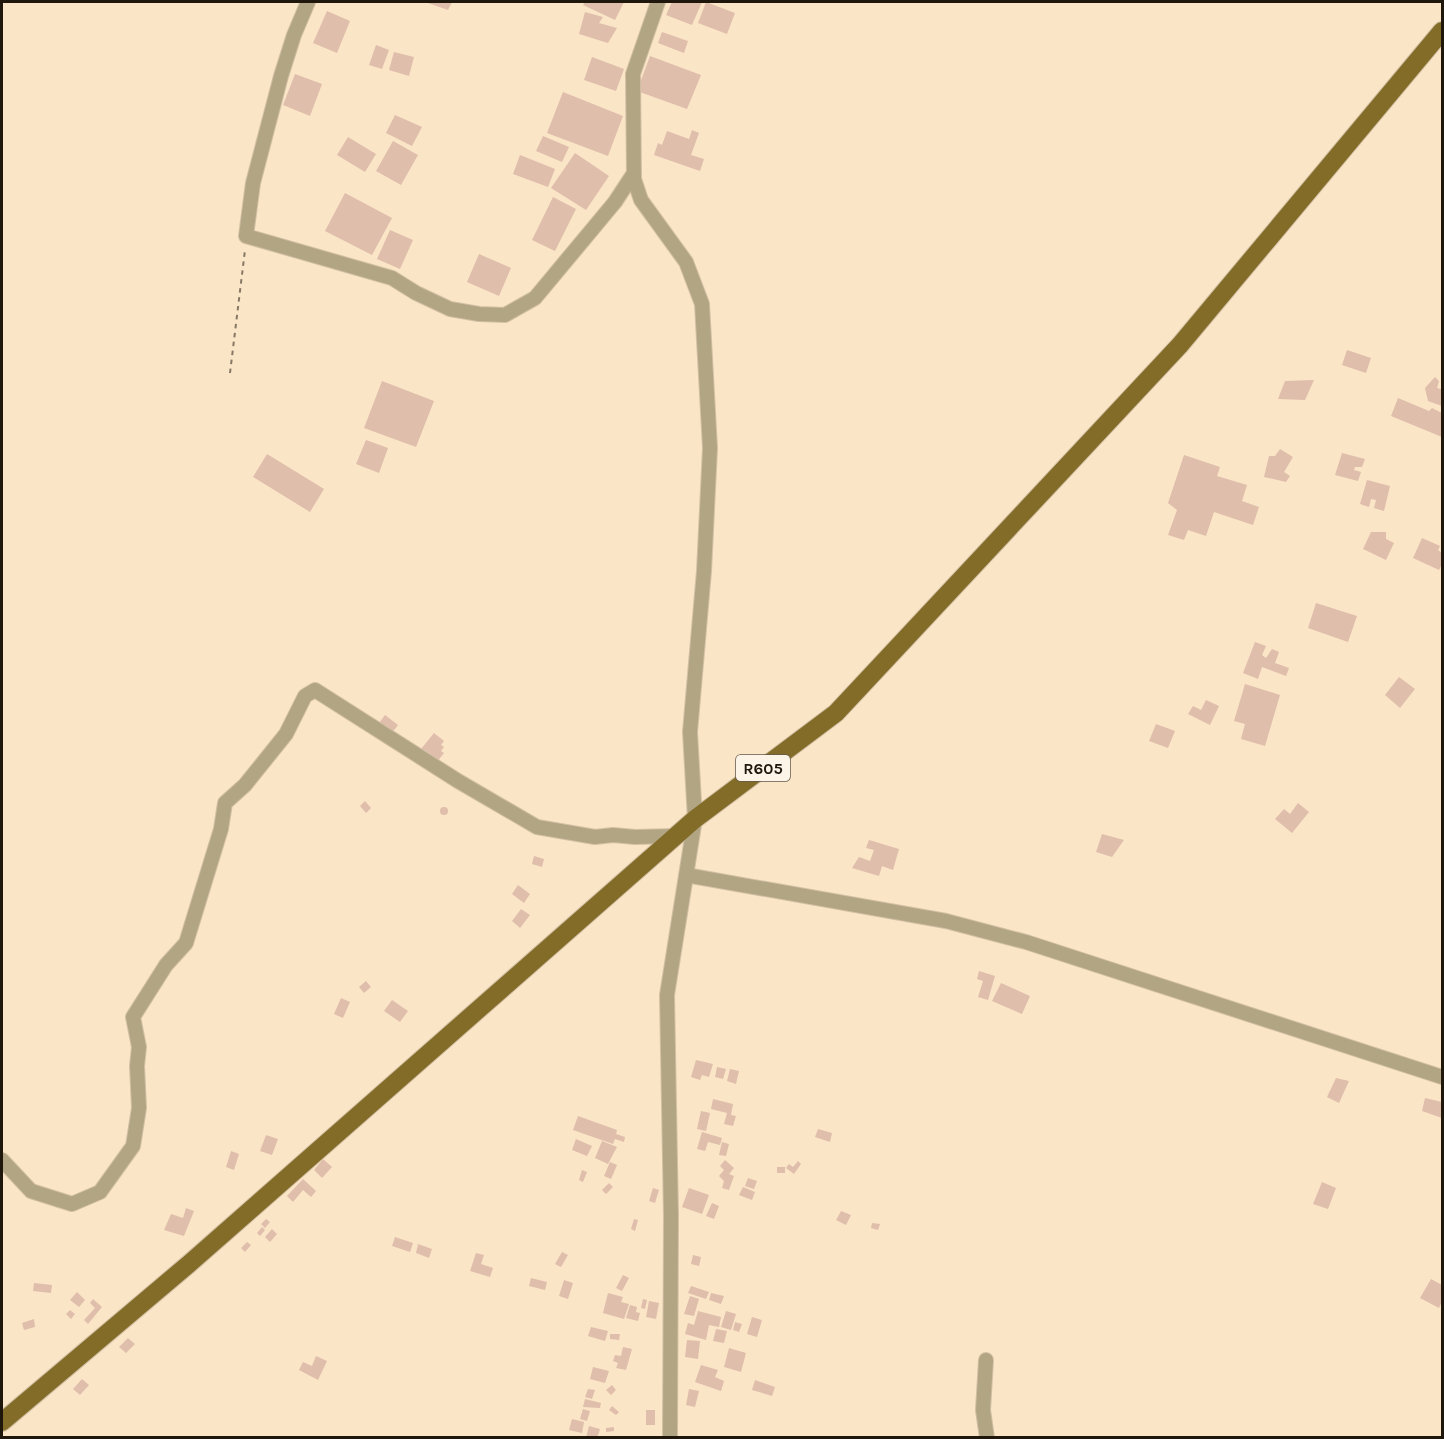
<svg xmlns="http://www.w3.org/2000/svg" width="1444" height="1439" font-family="Karla,sans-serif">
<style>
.building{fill:#dfbeab}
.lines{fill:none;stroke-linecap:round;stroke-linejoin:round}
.minor-casing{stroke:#d3c0a5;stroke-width:16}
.major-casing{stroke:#d3c0a5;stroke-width:20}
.path{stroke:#867864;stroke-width:2;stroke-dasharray:4.5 4.5;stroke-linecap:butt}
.minor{stroke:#b2a584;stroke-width:14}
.major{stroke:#836c28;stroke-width:18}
.labels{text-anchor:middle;stroke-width:4.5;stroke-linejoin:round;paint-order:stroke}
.shield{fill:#fdf4e8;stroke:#62594e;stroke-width:1.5}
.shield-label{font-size:16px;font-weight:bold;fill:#1f170c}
</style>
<rect width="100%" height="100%" fill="#fbe5c7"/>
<path class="building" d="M425,2H452L448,10Z
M585,2H624L615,20L583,5Z
M672,2H702L692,25L666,15Z
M706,2L735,13L727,34L698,23Z
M327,11L350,21L337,53L313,43Z
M585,12L603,17L599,23L617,28L608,43L579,34Z
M662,32L688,41L684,53L658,43Z
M376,45L389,50L382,69L369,65Z
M394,52L414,57L409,76L389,70Z
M650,56L701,75L687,109L637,91Z
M592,57L624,69L616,91L584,80Z
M295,74L322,84L310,116L283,105Z
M563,92L623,116L608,156L547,133Z
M395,115L422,127L412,146L386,133Z
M692,130L699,133L691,155L704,159L700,171L654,155L658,143L662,145L667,131L689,139Z
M543,136L569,147L562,162L536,151Z
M348,137L376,154L365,172L337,155Z
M393,141L418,155L401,185L376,171Z
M575,153L609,176L586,210L551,188Z
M520,155L555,169L548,187L513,174Z
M345,193L392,218L372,255L325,231Z
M553,197L576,209L555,251L532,240Z
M390,230L413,240L400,269L377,259Z
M479,254L511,268L499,296L467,282Z
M1347,350L1371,358L1366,373L1342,365Z
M1435,377L1439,381L1437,388L1441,389L1442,385V406L1428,401L1425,388Z
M1314,380L1305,400L1278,399L1285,381Z
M382,381L434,401L416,447L364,428Z
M1398,398L1429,411L1432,408L1442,413V437L1391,416Z
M366,440L388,448L379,473L356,464Z
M1280,449L1293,457L1284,472L1290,476L1286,482L1264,477L1269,456H1275Z
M1342,453L1365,459L1362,467H1355L1354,470L1361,472L1358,481L1335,475Z
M267,454L324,489L310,512L253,477Z
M1184,455L1220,467L1217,476L1247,485L1242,501L1259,507L1253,525L1214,512L1206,536L1188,530L1184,540L1168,535L1177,510L1168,503Z
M1367,480L1390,486L1384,511L1374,508L1376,500L1371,499L1369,507L1360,504Z
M1371,532H1386V539L1394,543L1386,560L1363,549Z
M1422,538L1440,546L1438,550L1442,553V564L1439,570L1413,558Z
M1316,603L1357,616L1348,642L1308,628Z
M1255,642L1266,646L1262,655L1266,658L1272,649L1279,652L1275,663L1289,668L1286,676L1262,667L1258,679L1243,673Z
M1399,677L1415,689L1400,708L1385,695Z
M1245,684L1280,695L1265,746L1241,739L1245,724L1234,721Z
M1206,700L1219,706L1210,725L1188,714L1193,706L1201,710Z
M385,715L398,725L392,733L379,723Z
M1156,724L1175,731L1168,748L1149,741Z
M434,733L444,741L441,745L444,747L441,751L444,753L437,762L421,749Z
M365,801L371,808L366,813L360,806Z
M1298,803L1309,812L1292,833L1275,819L1284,809L1290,814Z
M440 811a4 4 0 1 1 8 0a4 4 0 1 1-8 0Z
M1102,834L1124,840L1112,857L1096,852Z
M869,840L899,849L893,870L882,866L879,876L852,868L859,857L870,861L874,850L866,848Z
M534,856L544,859L542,867L532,864Z
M518,885L530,894L524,903L512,894Z
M521,909L530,915L520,928L512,921Z
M979,971L995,976L988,1000L978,997L983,981L977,979Z
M366,981L371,987L364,993L359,987Z
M1001,983L1030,996L1022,1014L992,1001Z
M341,998L350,1002L343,1018L334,1014Z
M392,1000L408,1011L400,1022L384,1011Z
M696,1060L713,1064L709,1077L702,1075L700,1080L691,1077Z
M717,1067L726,1069L723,1079L715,1077Z
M730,1069L739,1071L736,1084L727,1081Z
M1336,1078L1349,1081L1339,1103L1327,1097Z
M1425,1098L1442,1102V1118L1422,1111Z
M713,1099L733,1104L731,1115L736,1116L733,1126L724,1124L727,1113L711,1109Z
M701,1111L710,1113L706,1131L697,1129Z
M578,1116L617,1130L616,1134L625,1137L624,1142L615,1139L613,1144L573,1130Z
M818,1129L832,1133L830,1142L815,1137Z
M702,1132L722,1138L720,1145L708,1142L705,1151L697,1149Z
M266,1135L278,1139L272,1155L260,1151Z
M576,1139L592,1146L587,1156L572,1150Z
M602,1141L617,1147L608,1164L595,1158Z
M722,1142L729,1144L726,1156L719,1155Z
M231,1151L239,1154L234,1170L226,1167Z
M323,1159L332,1167L322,1178L314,1170Z
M725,1160L734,1168L729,1174L734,1176L729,1190L722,1188L724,1181L719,1176L724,1170L720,1166Z
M798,1161L801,1164L794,1174L786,1168L789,1164L793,1167Z
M610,1162L617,1165L611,1179L604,1176Z
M777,1167H785V1173H777Z
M582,1170L587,1172L583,1182L579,1180Z
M748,1178L757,1181L754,1189L745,1186Z
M303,1179L316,1191L311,1197L303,1190L293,1202L287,1196Z
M1322,1182L1336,1188L1328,1209L1313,1204Z
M609,1183L613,1187L606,1194L602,1190Z
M743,1187L755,1192L752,1200L739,1195Z
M653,1188L659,1190L655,1203L649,1201Z
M689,1188L709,1195L702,1214L682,1207Z
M712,1203L719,1206L714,1219L706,1216Z
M186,1208L194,1211L184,1236L164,1230L171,1214L183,1218Z
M841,1211L851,1215L846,1225L836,1220Z
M266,1219L270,1222L265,1228L261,1224Z
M634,1219L638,1220L635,1231L631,1229Z
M872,1223L880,1224L878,1230L871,1228Z
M262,1227L265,1230L260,1236L257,1233Z
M272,1229L277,1234L270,1242L265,1237Z
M395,1237L413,1243L410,1252L392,1246Z
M247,1242L251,1245L245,1252L241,1248Z
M418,1244L432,1249L429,1258L416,1253Z
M562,1252L568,1255L561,1267L555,1264Z
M476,1253L484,1255L481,1264L493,1268L490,1277L470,1271Z
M693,1255L701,1257L699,1266L691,1264Z
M623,1275L629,1278L622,1291L616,1288Z
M531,1278L547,1282L545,1290L529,1286Z
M1431,1279L1442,1285V1301L1439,1308L1420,1298Z
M564,1280L573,1283L568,1299L559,1296Z
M34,1283L52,1285L51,1293L33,1291Z
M691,1286L709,1292L706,1299L688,1293Z
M77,1292L85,1300L79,1307L70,1300Z
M608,1293L623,1297L621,1302L629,1304L624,1319L603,1313Z
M711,1293L724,1296L721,1304L709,1300Z
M690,1296L699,1299L694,1316L684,1314Z
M93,1299L102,1307L88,1324L84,1320L95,1308L90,1303Z
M643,1299L647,1300L645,1309L641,1308Z
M649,1301L659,1303L656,1319L646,1317Z
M630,1305L637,1307L636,1312L640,1313L638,1321L626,1318Z
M70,1310L75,1314L71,1319L66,1314Z
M698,1311L721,1317L719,1327L709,1325L706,1340L685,1334L688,1323L694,1325Z
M726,1311L736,1314L731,1330L721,1327Z
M752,1317L762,1320L757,1337L747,1334Z
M34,1319L35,1327L24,1330L22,1323Z
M735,1322L742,1324L739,1332L733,1330Z
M591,1327L608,1331L605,1341L588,1336Z
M716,1329L727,1331L724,1343L713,1341Z
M610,1334H620L619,1340L610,1339Z
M128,1338L135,1344L126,1353L119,1347Z
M687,1340L700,1341L698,1359L685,1357Z
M623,1347L632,1349L626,1370L616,1368L618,1363L613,1361L615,1355L621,1356Z
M729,1348L746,1353L741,1372L724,1367Z
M316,1356L327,1361L318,1380L299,1370L303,1362L312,1366Z
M701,1365L718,1370L715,1377L724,1381L721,1391L695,1382Z
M593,1367L609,1371L605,1383L590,1379Z
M82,1379L89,1385L80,1395L73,1389Z
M755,1380L775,1387L772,1396L752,1390Z
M612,1385L616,1390L611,1395L606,1390Z
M588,1389L595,1390L592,1399L585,1397Z
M689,1389L699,1391L695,1407L686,1405Z
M585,1399L601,1403L600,1408L583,1407Z
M612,1406L619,1412L616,1415L609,1410Z
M583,1409L590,1411L587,1421L580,1419Z
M646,1410H655V1425H646Z
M572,1419L584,1422L582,1433L569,1430Z
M589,1426L600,1429L597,1438H586Z
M614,1427V1431L606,1432V1428Z"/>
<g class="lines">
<defs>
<path id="minor" d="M308,2L294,35L281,76L253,183L246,236L392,278L416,293L450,309L479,314L505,315L535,298L615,202L634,173
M658,2L633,74L634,179L641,200L686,262L702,304L710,448L704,571L690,732L695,819L667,995L671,1216L670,1438
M686,875L946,921L1026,942L1442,1077
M2,1160L31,1191L72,1204L100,1192L133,1146L139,1108L137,1066L139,1047L133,1017L166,965L186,943L221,829L225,803L245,785L286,734L305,696L315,690L458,781L537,827L595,837L613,835L635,837L675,836
M986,1360L983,1410L987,1438"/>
<path id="major" d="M2,1422L190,1263L695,819L836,713L1180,345L1442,31"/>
</defs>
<use href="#minor" class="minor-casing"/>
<use href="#major" class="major-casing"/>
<path class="path" d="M230,373L245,250"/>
<use href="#minor" class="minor"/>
<use href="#major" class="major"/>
</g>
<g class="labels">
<rect class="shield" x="736" y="755" width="54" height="26" rx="4.5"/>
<g class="shield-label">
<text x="763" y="774">R605</text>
</g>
</g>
<rect width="1444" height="1439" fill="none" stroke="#1f170c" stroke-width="6"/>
</svg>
